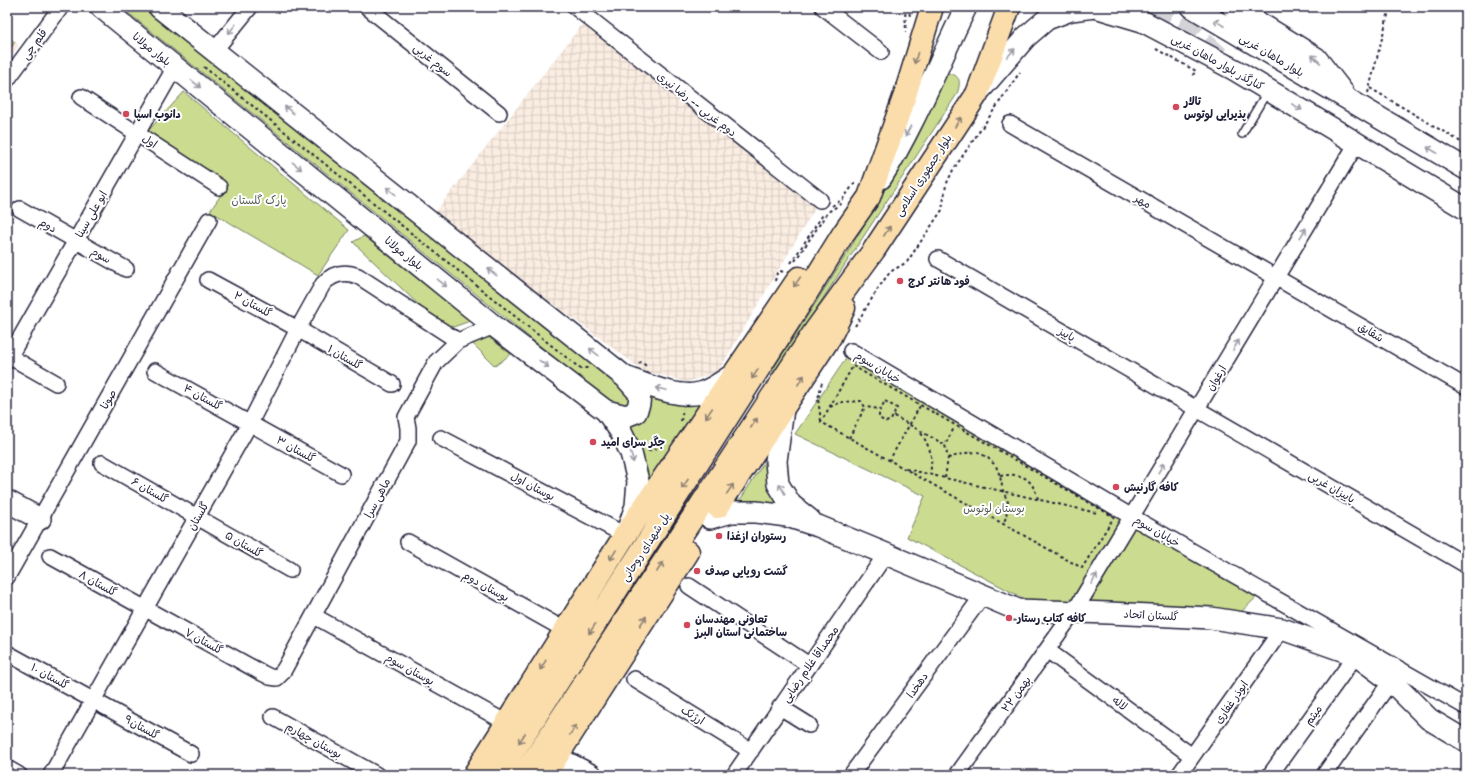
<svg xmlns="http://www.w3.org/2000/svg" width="1473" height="782" font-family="Sriracha,'Playpen Sans Arabic',sans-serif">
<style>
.built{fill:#faede2}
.industrial{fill:url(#industrial-grid)}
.green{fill:#cbdc90;stroke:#767f66}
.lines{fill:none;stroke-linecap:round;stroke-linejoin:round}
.secondary-tunnel{stroke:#d3d3d8;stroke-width:21;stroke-dasharray:21 10;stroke-linecap:butt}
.lane-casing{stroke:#22223b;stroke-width:10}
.street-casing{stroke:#22223b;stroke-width:18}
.secondary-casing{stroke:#22223b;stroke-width:24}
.primary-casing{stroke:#22223b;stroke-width:25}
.path{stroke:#22223b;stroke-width:2;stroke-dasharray:3 3;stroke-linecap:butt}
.lane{stroke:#fff;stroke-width:7}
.street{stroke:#fff;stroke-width:15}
.secondary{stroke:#fff;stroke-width:21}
.primary{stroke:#faddab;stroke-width:22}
.oneway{stroke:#9c9ca7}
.oneway2{stroke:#8e8073}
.poi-dot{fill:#d1495b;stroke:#fff;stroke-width:1.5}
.labels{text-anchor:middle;stroke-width:4;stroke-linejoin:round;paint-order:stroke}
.street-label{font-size:11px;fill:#22223b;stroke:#fff}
.poi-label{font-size:11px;font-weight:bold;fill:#22223b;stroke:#fff;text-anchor:start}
.park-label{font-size:11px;fill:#555a54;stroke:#fff}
</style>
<defs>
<pattern id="industrial-grid" width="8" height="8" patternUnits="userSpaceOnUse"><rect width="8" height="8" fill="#faede2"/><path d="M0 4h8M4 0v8" fill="none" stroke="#d6cbc3"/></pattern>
</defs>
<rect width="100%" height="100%" fill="#fff"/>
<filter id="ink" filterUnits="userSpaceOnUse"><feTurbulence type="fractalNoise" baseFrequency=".025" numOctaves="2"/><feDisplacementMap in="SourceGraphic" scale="8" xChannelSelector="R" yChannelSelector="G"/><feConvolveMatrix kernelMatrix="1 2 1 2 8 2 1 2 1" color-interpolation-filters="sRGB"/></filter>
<g filter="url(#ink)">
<path class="built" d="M7,36L19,45L7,63Z"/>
<path class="industrial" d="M588,17L820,200L718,372L687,382L644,371L433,215Z"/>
<path class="green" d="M121,7H148L616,381L629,395L628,405L617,407L592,388Z
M7,37L15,42L7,54Z
M947,73C961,75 961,82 957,94L774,373L772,371C811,310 851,249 887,186C908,149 927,111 947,73Z
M184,92L349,230L318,275L210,211L227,186L148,131Z
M364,236L470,321L445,330L353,242Z
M487,336L511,354L495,366L469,340Z
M851,351L1266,588L1239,614L1036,605L907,537L925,496L795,434Z
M650,394L714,398L646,498L624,423Z
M770,453L786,509L736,504L742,497Z"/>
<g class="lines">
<path class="secondary-tunnel" d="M1153,7L1185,26L1221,58"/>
<defs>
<path id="lane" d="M1242,134L1267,92"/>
<path id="street" d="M367,7L499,113
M575,7L820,200
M823,7L881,52
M214,51L250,7
M7,80L61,7
M81,97L219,187
M1010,124L1466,387
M20,209L126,269
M938,259L1466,565
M208,280L298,329L392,384
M851,351L1132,517L1466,707
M7,355L56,383
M7,361L175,67
M155,371L341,474
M441,438L625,535
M102,463L290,570
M408,542L565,630
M50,556L262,673L270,677L277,678L281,674L285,668L408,441V428L406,417L436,362L458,341L494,326
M7,577L209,220
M689,586L809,665
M314,616L507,723
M1047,650L1192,756
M7,653L191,754
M634,679L751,751
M780,707L809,725
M273,717L377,775
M7,768L19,775
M51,775L250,423L298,329L323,284C333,273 345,271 358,276L458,341
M734,775L886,554
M851,775L983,595
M957,775L1074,612L1357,143
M1179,775L1282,629
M1270,775L1356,655
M1324,775L1391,681"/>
<path id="secondary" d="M101,7L494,326L606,411L621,432L631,453L638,481L636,506L629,526
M159,7L625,377C645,384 678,399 700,393C713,389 724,381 735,373
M1192,7L1466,169
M1233,7L1316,58L1344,94
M981,89L1026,37L1047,19L1071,10L1095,7L1142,21L1235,70L1466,209
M881,178C915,124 938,64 966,7
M783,409L776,461L778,484L791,505L810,520
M606,411L626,416L636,412L639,404L640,394L625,377
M7,501L40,519
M710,518L732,512H756L787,516L818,526L886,554L1018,610L1109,613L1211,618L1282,629L1356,655L1391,681L1429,719L1466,741
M556,757L591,775"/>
<path id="primary" d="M718,507L830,337L844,308
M474,775L625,535L799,278
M498,775L791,318L843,234L869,197L905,95L932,7
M524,775L815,331L874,250L977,94L1009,7
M545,775L688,552"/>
</defs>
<use href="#lane" class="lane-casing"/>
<use href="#street" class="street-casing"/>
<use href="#secondary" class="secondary-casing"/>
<use href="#primary" class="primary-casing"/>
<path class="path" d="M905,7L906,32
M909,7L910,18
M1156,49L1196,71L1192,76
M204,67L577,366L581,368H588
M1370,88L1466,145
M1368,93L1390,7
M832,206L843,199L856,181
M795,261L828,212L844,202
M791,263L824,213
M775,281L777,273L780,271L784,272
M855,326L879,287L890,272L907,262L942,210L946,185L953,170L1020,72
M639,364L641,362L648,367
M853,366L1114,517L1082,568L821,422Z
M885,401L897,408L891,420L886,422L879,418V412Z
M830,407L842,402L861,401L865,407L880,409
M894,416L945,445
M681,421L683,409
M821,421L818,399L822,382
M921,433C931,449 933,456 930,475
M849,438L865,407
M648,451L665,446
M948,458L966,453L978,452L988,458L996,466L1000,476L1003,491L1008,502L1006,517L1003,525
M889,461L920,406
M906,469L1097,513
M1000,476C1022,472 1032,478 1038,499
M945,478L948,458L945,445L954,428"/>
<use href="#lane" class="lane"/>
<use href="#street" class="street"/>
<use href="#secondary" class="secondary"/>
<use href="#primary" class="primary"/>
</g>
<defs><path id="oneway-shaft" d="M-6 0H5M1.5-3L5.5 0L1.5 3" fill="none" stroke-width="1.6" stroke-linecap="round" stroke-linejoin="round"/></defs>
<g class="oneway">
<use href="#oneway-shaft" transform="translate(1219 23) rotate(-149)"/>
<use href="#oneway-shaft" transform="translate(232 29) rotate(129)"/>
<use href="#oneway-shaft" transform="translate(1011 53) rotate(-48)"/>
<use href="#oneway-shaft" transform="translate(1316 59) rotate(-137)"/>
<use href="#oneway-shaft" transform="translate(196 84) rotate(39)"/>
<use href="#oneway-shaft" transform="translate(1297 107) rotate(30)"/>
<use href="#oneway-shaft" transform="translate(289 110) rotate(-142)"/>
<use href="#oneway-shaft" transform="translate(908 131) rotate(119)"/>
<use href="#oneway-shaft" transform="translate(1432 150) rotate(-150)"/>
<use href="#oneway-shaft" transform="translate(297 166) rotate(39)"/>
<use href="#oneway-shaft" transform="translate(391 191) rotate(-142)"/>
<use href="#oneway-shaft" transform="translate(1303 233) rotate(-59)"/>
<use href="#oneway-shaft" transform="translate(492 272) rotate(-142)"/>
<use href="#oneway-shaft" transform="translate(442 283) rotate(39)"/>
<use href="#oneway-shaft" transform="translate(1236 345) rotate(-59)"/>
<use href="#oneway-shaft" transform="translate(594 352) rotate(-142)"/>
<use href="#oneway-shaft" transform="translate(544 364) rotate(37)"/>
<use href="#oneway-shaft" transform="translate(661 389) rotate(-168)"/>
<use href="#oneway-shaft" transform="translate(632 457) rotate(75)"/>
<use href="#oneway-shaft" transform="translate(1161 468) rotate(-59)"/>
<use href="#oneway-shaft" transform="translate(782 489) rotate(-120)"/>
<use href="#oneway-shaft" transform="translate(1094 579) rotate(-59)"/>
</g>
<g class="oneway2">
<use href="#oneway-shaft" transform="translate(916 58) rotate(106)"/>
<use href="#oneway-shaft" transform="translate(958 122) rotate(-57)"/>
<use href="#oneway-shaft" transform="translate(887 231) rotate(-57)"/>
<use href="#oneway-shaft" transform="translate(797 282) rotate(124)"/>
<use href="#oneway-shaft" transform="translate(755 374) rotate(123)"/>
<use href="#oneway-shaft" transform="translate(801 380) rotate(-57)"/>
<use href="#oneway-shaft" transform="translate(709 413) rotate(124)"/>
<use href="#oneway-shaft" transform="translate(754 423) rotate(-57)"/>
<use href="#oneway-shaft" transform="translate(685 484) rotate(123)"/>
<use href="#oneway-shaft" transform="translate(730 489) rotate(-56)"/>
<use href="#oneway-shaft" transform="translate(613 555) rotate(122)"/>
<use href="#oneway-shaft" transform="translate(660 567) rotate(-57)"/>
<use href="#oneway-shaft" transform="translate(643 621) rotate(-57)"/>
<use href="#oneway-shaft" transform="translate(592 629) rotate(123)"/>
<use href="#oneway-shaft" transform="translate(543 665) rotate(122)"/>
<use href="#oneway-shaft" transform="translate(573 730) rotate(-57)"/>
<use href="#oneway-shaft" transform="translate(522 738) rotate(123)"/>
</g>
</g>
<g class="poi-dot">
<circle cx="1176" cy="107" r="4"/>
<circle cx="126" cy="114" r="4"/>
<circle cx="900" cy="281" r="4"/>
<circle cx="593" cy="442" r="4"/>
<circle cx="1116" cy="487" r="4"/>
<circle cx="719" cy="536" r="4"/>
<circle cx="697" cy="571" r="4"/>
<circle cx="1009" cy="618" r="4"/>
<circle cx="687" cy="625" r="4"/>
</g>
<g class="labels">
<g class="street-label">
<text transform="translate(34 44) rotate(-54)" y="4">قلم چی</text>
<text transform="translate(152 49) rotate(39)" y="4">بلوار مولانا</text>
<text transform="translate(1272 55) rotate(31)" y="4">بلوار ماهان غربی</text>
<text transform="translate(433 60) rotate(39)" y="4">سوم غربی</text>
<text transform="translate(1218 62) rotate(29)" y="4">کنارگذر بلوار ماهان غربی</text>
<text transform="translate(697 104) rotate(38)" y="4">دوم غربی -- رضا نیری</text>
<text transform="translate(150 141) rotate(34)" y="4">اول</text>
<text transform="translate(923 175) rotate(-57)" y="4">بلوار جمهوری اسلامی</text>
<text transform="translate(1143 201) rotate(30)" y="4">مهر</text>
<text transform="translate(91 214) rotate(-60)" y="4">ابو علی سینا</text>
<text transform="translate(48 225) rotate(29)" y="4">دوم</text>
<text transform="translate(404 253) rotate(39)" y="4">بلوار مولانا</text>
<text transform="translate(101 255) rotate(29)" y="4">سوم</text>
<text transform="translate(253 304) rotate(29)" y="4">گلستان ۲</text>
<text transform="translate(1371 332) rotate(30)" y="4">شقایق</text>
<text transform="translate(1067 334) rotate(30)" y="4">پاییز</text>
<text transform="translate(345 357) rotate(30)" y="4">گلستان ۱</text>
<text transform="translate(878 367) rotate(31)" y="4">خیابان سوم</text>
<text transform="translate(1216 378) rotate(-59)" y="4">ارغوان</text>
<text transform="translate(203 397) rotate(29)" y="4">گلستان ۴</text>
<text transform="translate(108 399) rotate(-61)" y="4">صونا</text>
<text transform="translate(296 449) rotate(29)" y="4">گلستان ۳</text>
<text transform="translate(533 486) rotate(28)" y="4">بوستان اول</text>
<text transform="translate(1332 487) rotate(30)" y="4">پاییزان غربی</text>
<text transform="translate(150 490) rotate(30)" y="4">گلستان ۶</text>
<text transform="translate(377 498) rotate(-62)" y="4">ماهی سرا</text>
<text transform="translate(198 516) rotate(-60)" y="4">گلستان</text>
<text transform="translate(1157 531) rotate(30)" y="4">خیابان سوم</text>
<text transform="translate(244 544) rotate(30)" y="4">گلستان ۵</text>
<text transform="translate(645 547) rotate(-57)" y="4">پل شهدای روحانی</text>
<text transform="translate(98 583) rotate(29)" y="4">گلستان ۸</text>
<text transform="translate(486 586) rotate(29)" y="4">بوستان دوم</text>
<text transform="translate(1151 615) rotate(3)" y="4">گلستان اتحاد</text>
<text transform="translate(204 641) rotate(29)" y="4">گلستان ۷</text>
<text transform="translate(810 664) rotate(-55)" y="4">محمداقا غلام رضایی</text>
<text transform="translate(410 669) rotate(29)" y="4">بوستان سوم</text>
<text transform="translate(50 676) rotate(29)" y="4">گلستان ۱۰</text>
<text transform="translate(917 685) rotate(-54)" y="4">دهخدا</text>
<text transform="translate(1016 694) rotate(-54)" y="4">۲۲ بهمن</text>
<text transform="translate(1231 702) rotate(-55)" y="4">ابوذر غفاری</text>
<text transform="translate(1120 703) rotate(36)" y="4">لاله</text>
<text transform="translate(693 715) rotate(32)" y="4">ارژنک</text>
<text transform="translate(1313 715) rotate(-54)" y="4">میثم</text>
<text transform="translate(142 727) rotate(29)" y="4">گلستان۹</text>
<text transform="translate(314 740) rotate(29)" y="4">بوستان چهارم</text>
</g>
<g class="poi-label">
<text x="1184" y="105">تالار<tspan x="1184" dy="13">پذیرایی لوتوس</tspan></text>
<text x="134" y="118">دانوب اسپا</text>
<text x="908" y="285">فود هانتر کرج</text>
<text x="601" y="446">جگر سرای امید</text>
<text x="1124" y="491">کافه گارنیش</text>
<text x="727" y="540">رستوران ازغذا</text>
<text x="705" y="575">گشت رویایی صدف</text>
<text x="1017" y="622">کافه کتاب رستار</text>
<text x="695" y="623">تعاونی مهندسان<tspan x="695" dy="13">ساختمانی استان البرز</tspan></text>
</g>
<g class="park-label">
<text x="259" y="204">پارک گلستان</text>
<text x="994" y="512">بوستان لوتوس</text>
</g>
</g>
<rect width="1473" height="782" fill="none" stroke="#fff" stroke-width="24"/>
<rect x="12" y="12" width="1449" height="758" fill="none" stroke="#22223b" stroke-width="1.5" filter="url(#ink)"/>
</svg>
